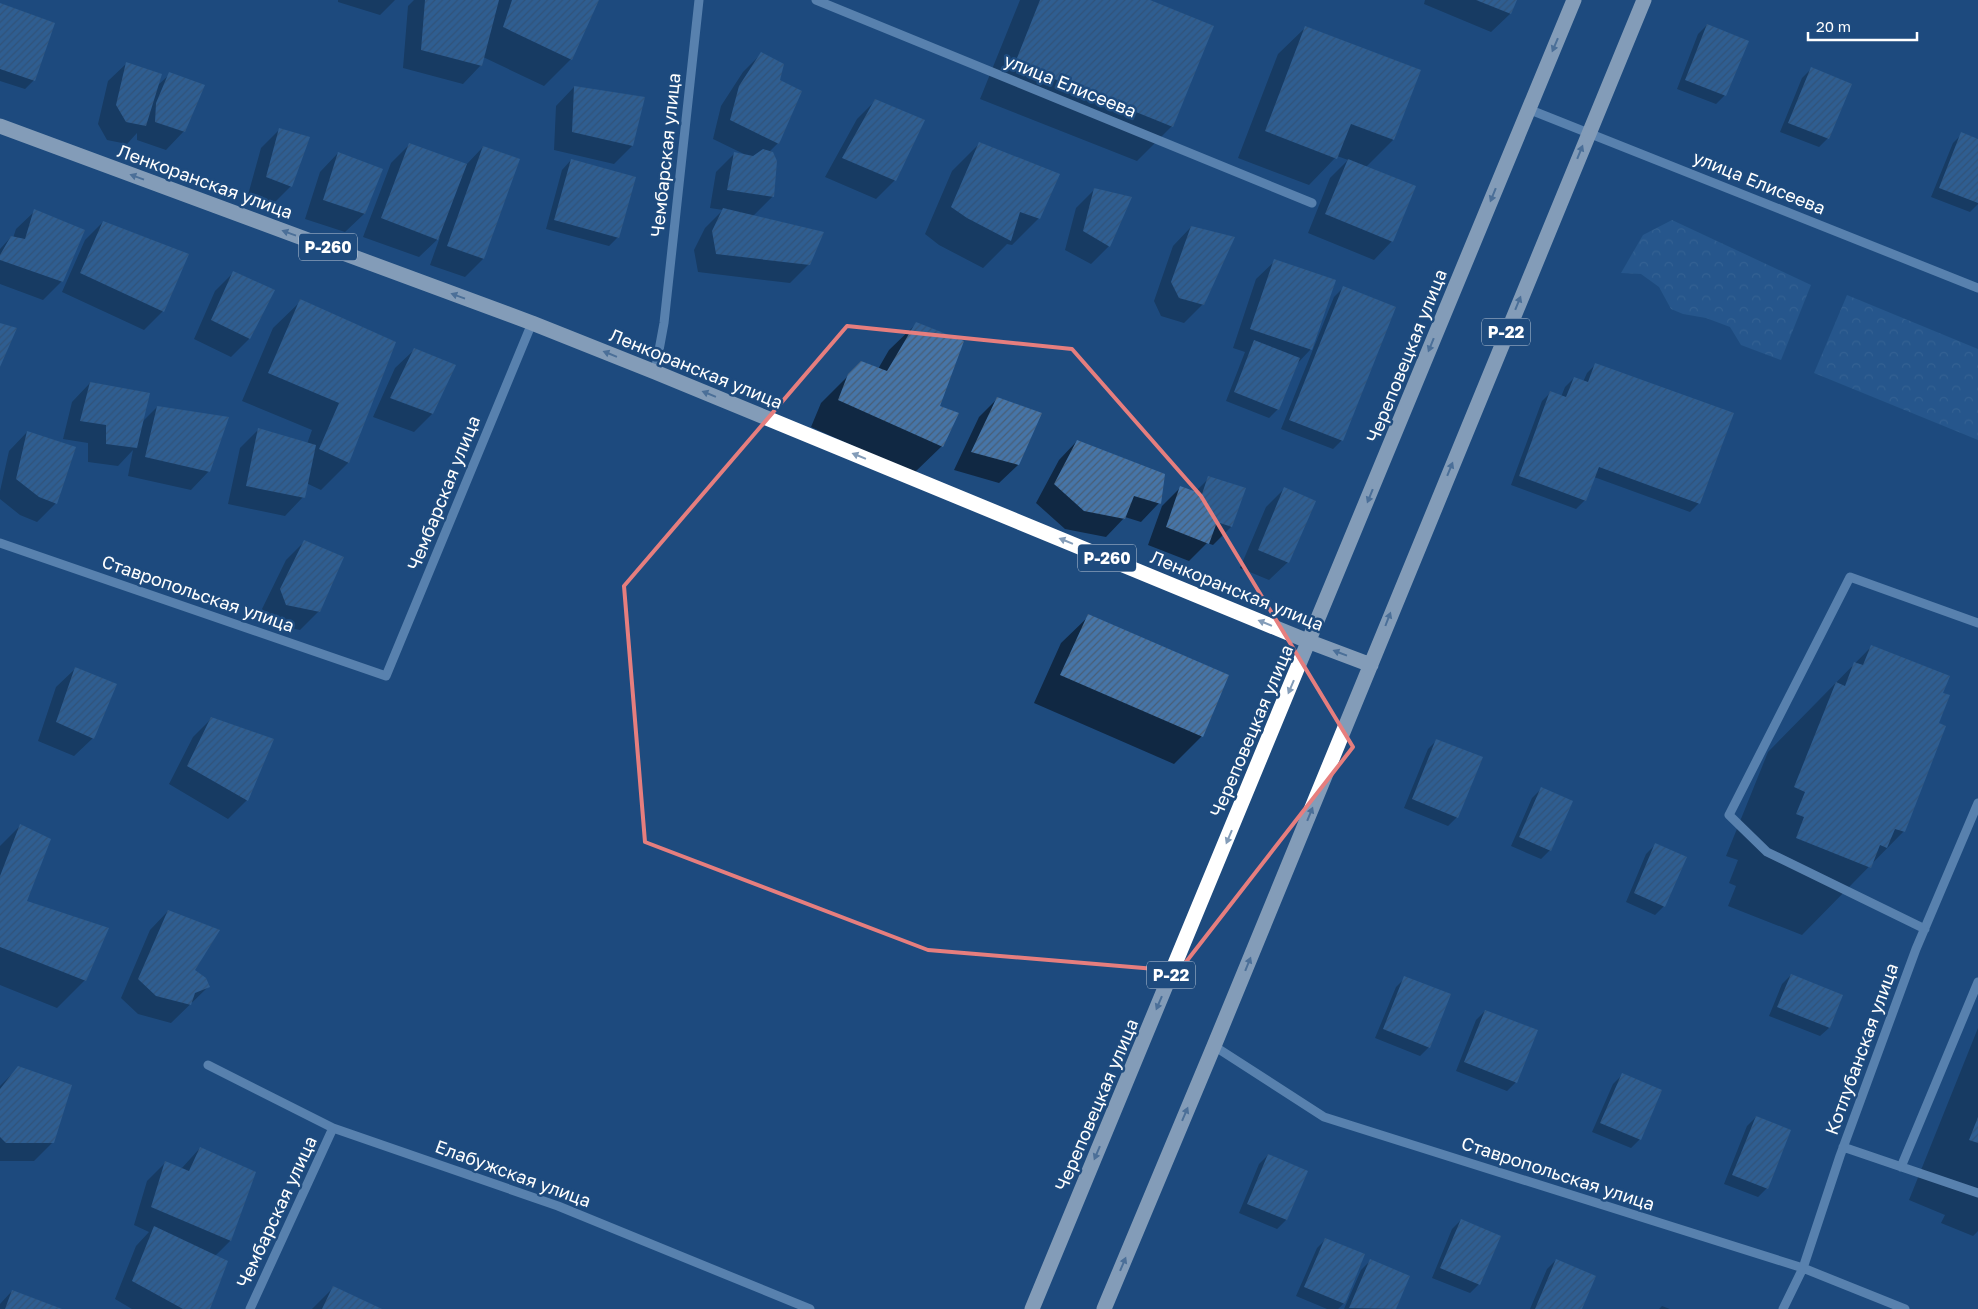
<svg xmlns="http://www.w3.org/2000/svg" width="1978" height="1309" font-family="'Golos Text',sans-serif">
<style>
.park{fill:url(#park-crowns)}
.shadow{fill:#0007}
.building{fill:url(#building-hatch)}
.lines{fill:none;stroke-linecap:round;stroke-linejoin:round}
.minor{stroke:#a1c3e8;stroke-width:9}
.highway{stroke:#fff;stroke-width:15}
.oneway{fill:#839cb8}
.marked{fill:none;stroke:#e67e7e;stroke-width:4;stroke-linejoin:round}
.labels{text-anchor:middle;stroke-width:5;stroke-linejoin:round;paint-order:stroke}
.shield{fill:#1e4b7e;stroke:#bcc9d8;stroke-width:1}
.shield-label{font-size:16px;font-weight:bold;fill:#fff}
.street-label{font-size:18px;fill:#fff;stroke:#1e4b7e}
</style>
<defs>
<pattern id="park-crowns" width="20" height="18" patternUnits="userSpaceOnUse" patternTransform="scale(1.25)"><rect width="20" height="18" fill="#31659d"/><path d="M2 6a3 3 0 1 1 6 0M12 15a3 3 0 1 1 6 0" fill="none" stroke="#507cac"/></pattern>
<pattern id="building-hatch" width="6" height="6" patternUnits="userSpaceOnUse" patternTransform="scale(1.25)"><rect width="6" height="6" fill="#4675a8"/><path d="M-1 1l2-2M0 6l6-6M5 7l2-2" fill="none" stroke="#495e75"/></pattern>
</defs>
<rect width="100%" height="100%" fill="#1e4b7e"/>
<path class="park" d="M1672,220L1811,285L1781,360L1741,345L1730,327L1706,318L1683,314L1671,309L1659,287L1641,274L1621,273L1643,235Z
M1847,295L1978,349V440L1814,373Z"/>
<path class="shadow" d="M338,0H395L380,15L338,2Z
M414,0H597L571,59L544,86L483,57L481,65L463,84L403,68L408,6Z
M1020,0H1147L1172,126L1137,161L980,99Z
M1425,0H1515L1510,14L1491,32L1424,4Z
M0,5L34,80L25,89L0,81Z
M1707,25L1725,95L1716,104L1677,89L1698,34Z
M1306,27L1420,71L1393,140L1366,167L1392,241L1374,260L1308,233L1330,178L1348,160L1337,156L1309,185L1238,158L1278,54Z
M761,54L779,80L800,92L778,143L769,152L773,196L753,216L809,264L790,283L698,272L694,250L705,228L723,210L710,208L716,172L734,154L746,155L713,139L721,106L743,72Z
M127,63L157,86L170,74L184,131L166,150L137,140V133L127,144L107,140L98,124L108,81Z
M1811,69L1828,138L1819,147L1780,132L1802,78Z
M574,87L632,146L614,164L554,150L556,106Z
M875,101L923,121L895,180L876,199L825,177L857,119Z
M279,130L291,186L273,204L248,195L261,148Z
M1962,134L1978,140V204L1970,212L1931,197L1953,143Z
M410,144L466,165L483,147V259L465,277L430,265L440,237L419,257L363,237L391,163Z
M979,144L1039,218L1012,245L1007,244L983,268L939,245L925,234L952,171Z
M338,153L381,169L364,214L345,232L305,219L320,172Z
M571,160L618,237L609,246L546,229L562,170Z
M1095,189L1109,246L1091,264L1065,250L1076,208Z
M35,211L62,281L43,300L0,284V249L11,237L13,238L16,229Z
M103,222L163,311L144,330L62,292L85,240Z
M1191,227L1203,304L1184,323L1161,316L1154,301L1173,246Z
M1275,261L1334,281L1310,350L1296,365L1278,409L1269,418L1226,401L1245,352L1233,348L1256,279Z
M234,272L273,290L249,339L231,357L194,339L215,291Z
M1343,288L1342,440L1333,449L1281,429L1334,297Z
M301,301L395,342L348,463L321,490L306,483L303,497L285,516L228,504L240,448L258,430L307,444L312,430L242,401L273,328Z
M917,323L939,406L942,446L914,473L811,427L821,403L849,375L878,369L889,350Z
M414,350L432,414L414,432L373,417L395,368Z
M1596,364L1699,503L1690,512L1594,477L1585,500L1576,509L1511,485L1542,401L1551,392L1561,397L1565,387L1574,378L1583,382L1587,373Z
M90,383L142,422L157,407L209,471L191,490L128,476L133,450L118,466L88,462V443L63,439L72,402Z
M997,399L1018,465L999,483L954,470L979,417Z
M27,432L56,503L37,522L20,515L0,499V491L9,451Z
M1077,441L1159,503L1141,522L1125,517L1106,537L1065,529L1036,503L1059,460Z
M1209,478L1231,527L1213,545L1207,543L1189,561L1148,545L1162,506L1180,488L1194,493Z
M1285,488L1288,562L1269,580L1240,568L1266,507Z
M304,542L319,611L300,630L268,623L262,609L286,560Z
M1089,616L1228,675L1201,737L1174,764L1034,703L1061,643Z
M1872,646L1941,694L1937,724L1904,831L1802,935L1728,906L1736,886L1729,883L1738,860L1726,856L1768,752Z
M75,669L93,738L74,756L38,741L56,687Z
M212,718L247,800L228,819L169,784L193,737Z
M1437,740L1457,817L1448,826L1404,808L1428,749Z
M1541,789L1550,850L1541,859L1511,846L1532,798Z
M20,826L26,902L85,980L57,1008L0,985V846Z
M1655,845L1664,906L1655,915L1626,902L1646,854Z
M168,911L194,970L208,987L171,1023L138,1014L121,998L150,930Z
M1791,975L1829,1028L1820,1036L1769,1016L1782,984Z
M1405,978L1429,1047L1420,1056L1375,1038L1396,987Z
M1485,1011L1516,1082L1507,1091L1456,1071L1476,1020Z
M1978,1028V1231L1973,1236L1941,1223L1945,1215L1909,1200Z
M18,1068L53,1142L34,1161H0V1086Z
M1622,1075L1640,1139L1631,1148L1592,1132L1613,1084Z
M1756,1117L1767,1188L1758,1197L1724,1184L1747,1126Z
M200,1148L255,1173L230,1241L215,1256L208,1309H132L115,1299L136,1246L149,1232L134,1225L147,1181L166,1162L181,1169Z
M1268,1155L1306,1172L1286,1220L1277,1229L1239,1213L1259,1164Z
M1461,1220L1479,1284L1470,1293L1432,1278L1452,1229Z
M1326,1239L1344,1303L1338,1309H1327L1296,1296L1317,1248Z
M1556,1260L1581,1309H1530L1547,1269Z
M1370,1261L1408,1276L1395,1309H1344L1361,1270Z
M333,1288L379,1309H312Z
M12,1291L58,1309H0V1304Z
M1662,1306L1670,1309H1659Z"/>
<path class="building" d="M425,0H499L482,66L421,50Z
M512,0H599L572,60L503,27Z
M1040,0H1150L1214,26L1173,127L1015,63Z
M1476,0H1517L1511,14Z
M0,3L55,23L35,81L0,69Z
M1707,24L1749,41L1726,96L1685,80Z
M1305,26L1421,70L1394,140L1351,124L1337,159L1265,131Z
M761,52L784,64L780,80L802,91L779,144L730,120L739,86Z
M126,62L162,74L146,126L126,122L116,105Z
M1811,67L1852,84L1829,139L1788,123Z
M169,72L205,85L185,132L155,122L156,103Z
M574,86L645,97L633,146L572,132Z
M875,99L925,120L896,181L842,158Z
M279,128L310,137L292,187L266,177Z
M1961,132L1978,139V203L1939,188Z
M979,142L1060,174L1040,219L1020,212L1011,241L967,218L951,207Z
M409,143L467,164L438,240L381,218Z
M483,146L520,159L484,259L447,246Z
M763,149L773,152L777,161L774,197L727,190L734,152L753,156Z
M338,152L383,169L365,214L323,200Z
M571,159L636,177L619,238L554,220Z
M1348,159L1416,186L1393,242L1325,214Z
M1094,188L1132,197L1110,247L1083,231Z
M723,208L824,232L810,265L716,254L712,231Z
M34,209L85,230L63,282L0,260V255L11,236L25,239Z
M103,221L189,254L164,312L80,273Z
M1191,226L1235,237L1204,305L1179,298L1171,282Z
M1274,259L1336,280L1312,350L1250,329Z
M233,271L275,290L250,339L211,320Z
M1343,286L1396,307L1343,441L1289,420Z
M300,299L396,342L349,463L319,449L339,403L268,373Z
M916,322L964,341L940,406L959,413L943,447L838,400L848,374L861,361L887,371Z
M0,323L17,328L0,367Z
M1254,340L1300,358L1279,410L1234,392Z
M414,348L456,365L433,414L390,398Z
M1595,363L1734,413L1700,504L1599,467L1586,501L1519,476L1550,391L1566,397L1574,377L1588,382Z
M90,382L150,393L137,448L106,444V425L80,421Z
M997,397L1042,413L1019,465L971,452Z
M157,406L229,417L210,472L145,457Z
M258,428L316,445L305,498L246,486Z
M27,431L76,447L57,504L39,497L16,479Z
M1077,440L1165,474L1161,504L1134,496L1125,519L1084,511L1054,484Z
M1208,476L1246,488L1232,527L1217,522L1209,544L1166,527L1180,486L1202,494Z
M1284,487L1316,501L1289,563L1258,550Z
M304,540L344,557L320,612L286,605L280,589Z
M1088,614L1229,675L1203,737L1060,675Z
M1871,645L1950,676L1943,693L1950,695L1939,723L1946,726L1905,832L1895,829L1887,848L1880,845L1871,868L1796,838L1804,817L1796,814L1805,792L1794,787L1836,682L1845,686L1854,662L1863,665Z
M75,667L117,684L94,739L56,722Z
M211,717L274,739L248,801L187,766Z
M1436,739L1483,757L1458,818L1412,799Z
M1541,787L1573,801L1551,851L1519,837Z
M20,824L51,839L27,901L109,928L86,981L0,947V876Z
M1655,843L1687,857L1665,907L1634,893Z
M168,910L220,930L195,970L206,978L210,987L195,993L191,1005L156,996L138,979Z
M1791,974L1843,995L1830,1028L1777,1007Z
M1404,976L1451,994L1430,1048L1383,1029Z
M1485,1010L1538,1030L1517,1083L1464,1062Z
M18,1066L72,1085L54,1143H6L0,1137V1089Z
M1622,1073L1662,1090L1641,1140L1600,1123Z
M1756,1116L1791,1130L1768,1189L1732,1175Z
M1978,1117V1143L1969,1140Z
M200,1147L256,1172L231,1241L151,1207L165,1161L189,1171Z
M1268,1154L1308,1171L1287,1220L1247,1204Z
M1461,1219L1501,1236L1480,1285L1440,1268Z
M154,1226L228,1261L210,1309H183L132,1281Z
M1325,1238L1365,1254L1345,1304L1304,1287Z
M1370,1259L1410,1276L1396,1309L1349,1308Z
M1556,1259L1596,1276L1582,1309H1535Z
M333,1286L382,1309H322Z
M12,1290L62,1309H5Z"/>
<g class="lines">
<path class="minor" d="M816,0L1312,203
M1528,109L1978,288
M655,372L664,323L699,0
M0,543L386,676L532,323
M1925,929L1767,852L1729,815L1850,577L1978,623
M1214,1046L1324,1117L1803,1268L1905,1309
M208,1065L333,1128L558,1206L810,1309
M1843,1147L1978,1193
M1901,1167L1978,982
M250,1309L333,1128
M1783,1309L1803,1268L1840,1156L1916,949L1978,803"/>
<path class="highway" d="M0,126L532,323L655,372L1310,642L1371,665
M1032,1309L1574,0
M1104,1309L1214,1046L1644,0"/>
</g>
<defs><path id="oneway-solid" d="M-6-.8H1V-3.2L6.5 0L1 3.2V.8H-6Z" transform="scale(1.25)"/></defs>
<g class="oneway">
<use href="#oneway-solid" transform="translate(1555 45) rotate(113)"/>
<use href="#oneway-solid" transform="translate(1580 152) rotate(-68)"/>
<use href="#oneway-solid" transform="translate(137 177) rotate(-160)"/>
<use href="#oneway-solid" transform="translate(1493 195) rotate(112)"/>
<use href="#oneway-solid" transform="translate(289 233) rotate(-160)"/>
<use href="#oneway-solid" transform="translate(458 296) rotate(-160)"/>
<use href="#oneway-solid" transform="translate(1518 303) rotate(-68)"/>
<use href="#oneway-solid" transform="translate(1431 345) rotate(112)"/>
<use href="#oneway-solid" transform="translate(610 354) rotate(-158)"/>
<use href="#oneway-solid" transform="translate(709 394) rotate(-158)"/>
<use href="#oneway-solid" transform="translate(859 456) rotate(-158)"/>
<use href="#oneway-solid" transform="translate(1450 469) rotate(-68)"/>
<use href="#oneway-solid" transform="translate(1370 496) rotate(112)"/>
<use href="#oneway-solid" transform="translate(1066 541) rotate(-158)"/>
<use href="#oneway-solid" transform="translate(1388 619) rotate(-69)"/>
<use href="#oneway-solid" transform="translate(1265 623) rotate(-158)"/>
<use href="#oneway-solid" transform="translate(1340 653) rotate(-159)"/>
<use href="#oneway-solid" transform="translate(1291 687) rotate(113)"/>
<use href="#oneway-solid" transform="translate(1310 814) rotate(-68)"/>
<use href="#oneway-solid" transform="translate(1229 837) rotate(113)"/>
<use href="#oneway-solid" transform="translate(1248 964) rotate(-68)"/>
<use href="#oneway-solid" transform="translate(1159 1003) rotate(113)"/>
<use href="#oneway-solid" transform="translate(1185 1114) rotate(-67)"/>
<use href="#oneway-solid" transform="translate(1097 1153) rotate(113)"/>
<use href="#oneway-solid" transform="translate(1123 1264) rotate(-67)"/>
</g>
<path d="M0 0H1978V1309H0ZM847,326L1072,349L1201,496L1353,747L1179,971L928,950L645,842L624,586Z" fill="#1e4b7e" fill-opacity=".55" fill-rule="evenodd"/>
<path class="marked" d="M847,326L1072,349L1201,496L1353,747L1179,971L928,950L645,842L624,586Z"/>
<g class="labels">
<g class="shield">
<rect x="299" y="233.5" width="58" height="27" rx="4"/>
<rect x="1482" y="318.5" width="48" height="27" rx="4"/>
<rect x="1078" y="544.5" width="58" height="27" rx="4"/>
<rect x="1147" y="961.5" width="48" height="27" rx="4"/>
</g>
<g class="shield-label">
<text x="328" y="253">Р-260</text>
<text x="1506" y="338">Р-22</text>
<text x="1107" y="564">Р-260</text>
<text x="1171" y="981">Р-22</text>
</g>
<g class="street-label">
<text transform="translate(1070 86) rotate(22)" y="6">улица Елисеева</text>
<text transform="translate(666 155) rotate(-84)" y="6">Чембарская улица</text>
<text transform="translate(205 182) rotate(20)" y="6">Ленкоранская улица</text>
<text transform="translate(1759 183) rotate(22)" y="6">улица Елисеева</text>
<text transform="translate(1407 356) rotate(-68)" y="6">Череповецкая улица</text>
<text transform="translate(696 369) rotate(22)" y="6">Ленкоранская улица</text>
<text transform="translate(444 493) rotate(-68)" y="6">Чембарская улица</text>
<text transform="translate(1237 591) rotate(22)" y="6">Ленкоранская улица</text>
<text transform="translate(198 594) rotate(19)" y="6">Ставропольская улица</text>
<text transform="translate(1252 731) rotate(-67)" y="6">Череповецкая улица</text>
<text transform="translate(1862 1049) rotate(-70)" y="6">Котлубанская улица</text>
<text transform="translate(1097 1105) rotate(-67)" y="6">Череповецкая улица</text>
<text transform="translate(513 1174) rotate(20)" y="6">Елабужская улица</text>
<text transform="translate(1558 1174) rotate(18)" y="6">Ставропольская улица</text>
<text transform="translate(277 1212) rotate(-65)" y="6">Чембарская улица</text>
</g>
</g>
<path d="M1808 32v8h109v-8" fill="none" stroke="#ffffff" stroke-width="2.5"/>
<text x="1816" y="32" font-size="15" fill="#ffffff" stroke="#1e4b7e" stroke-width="4" paint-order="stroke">20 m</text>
</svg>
